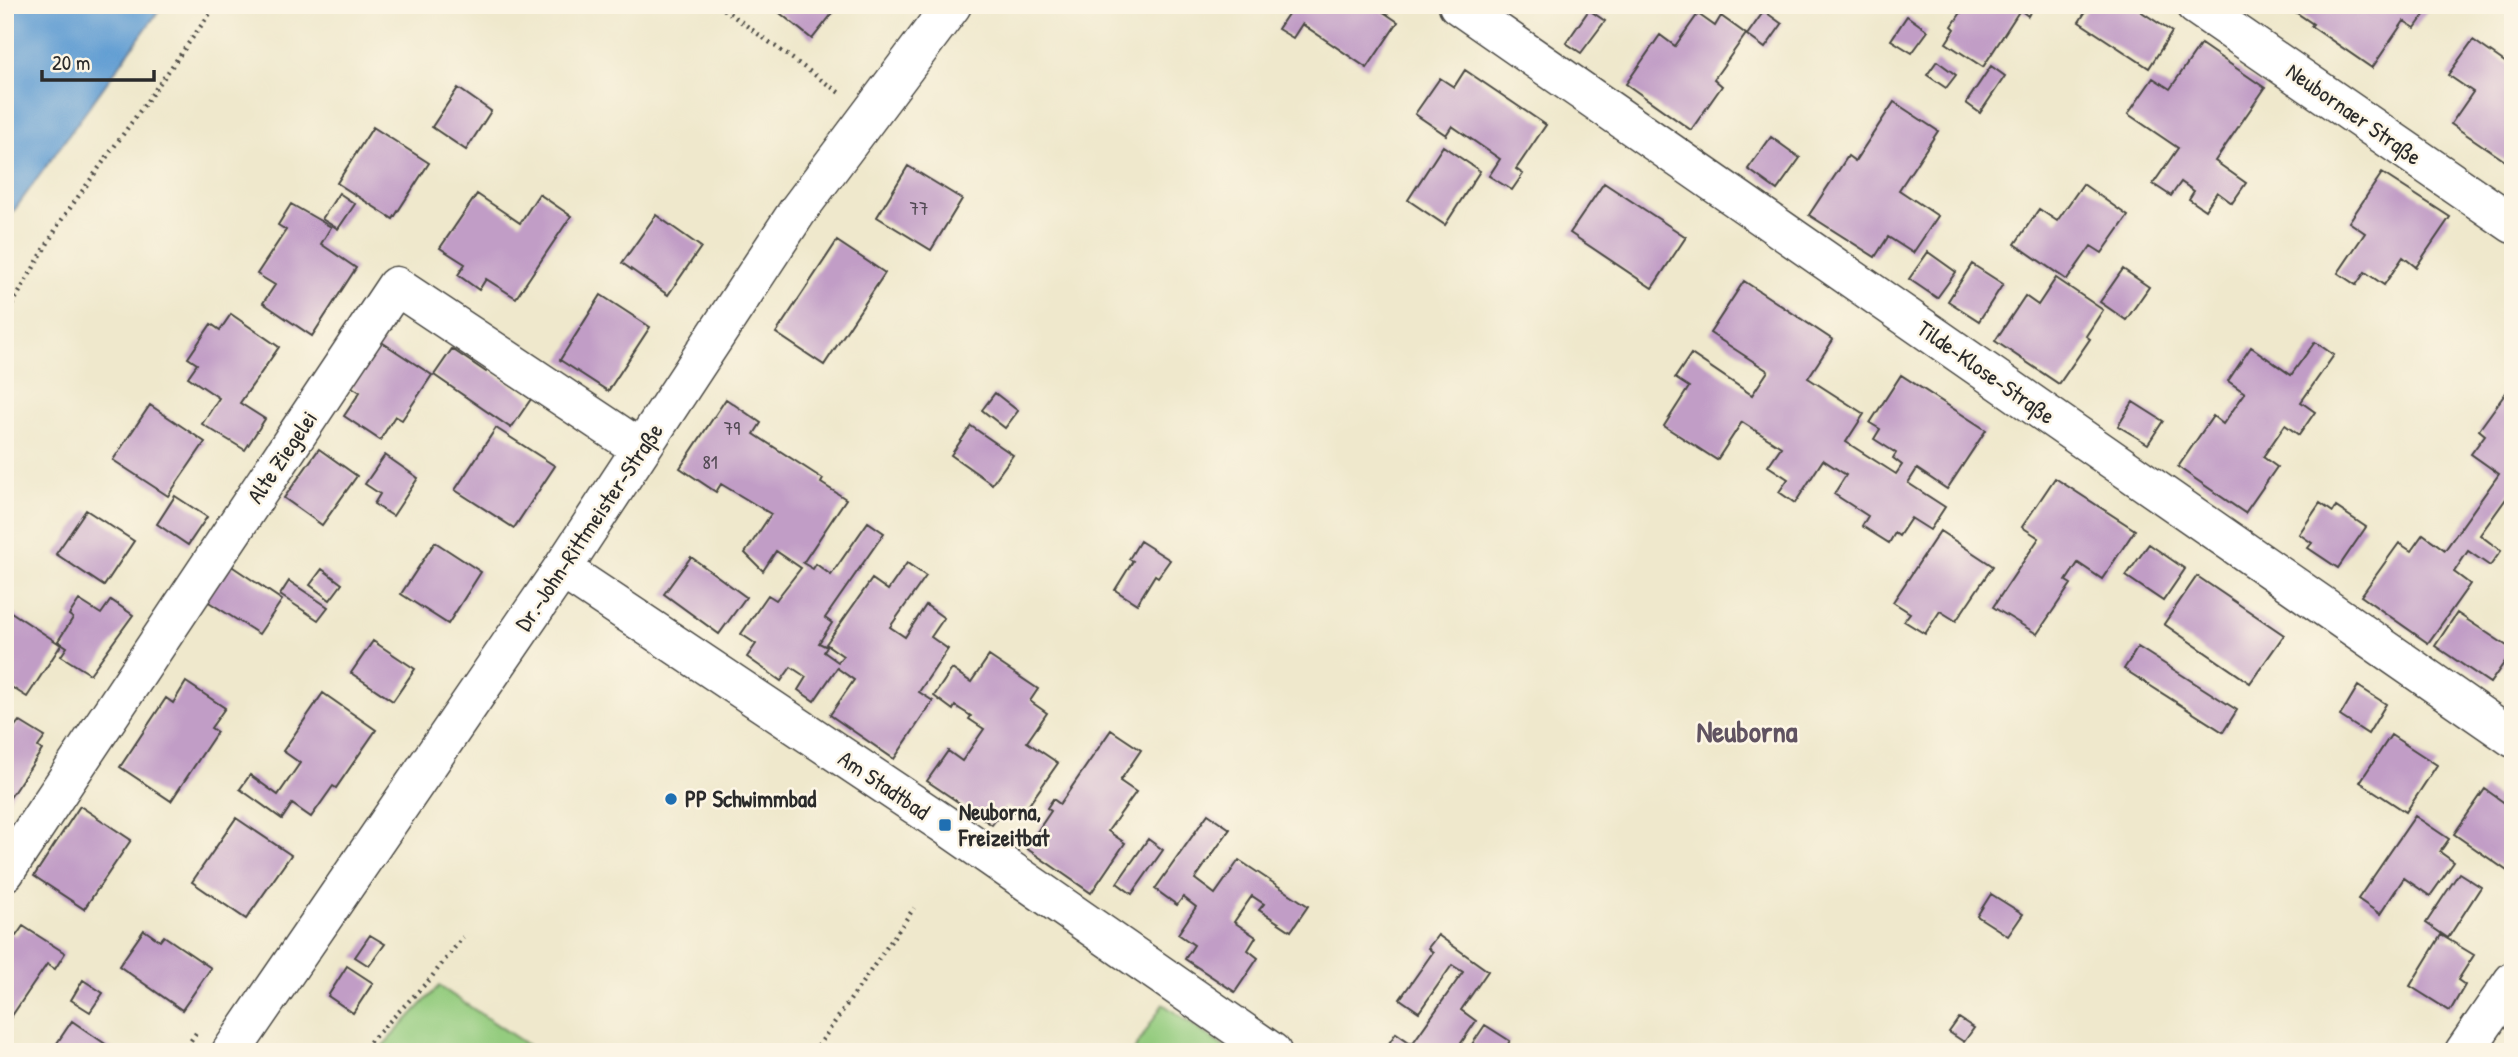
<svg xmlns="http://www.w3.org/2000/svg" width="2518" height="1057" font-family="'Patrick Hand',sans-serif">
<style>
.green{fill:#94cc7f;stroke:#607c55;stroke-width:2}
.water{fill:#629ed3;stroke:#46647f;stroke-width:2}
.building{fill:#c19dc6}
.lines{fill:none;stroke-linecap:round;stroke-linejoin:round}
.minor-casing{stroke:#484743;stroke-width:41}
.path{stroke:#484743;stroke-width:4.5;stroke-dasharray:2 5;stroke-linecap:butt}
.minor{stroke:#fff;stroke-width:38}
.poi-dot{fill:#1f6fb2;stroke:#fcf5e5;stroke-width:2.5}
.labels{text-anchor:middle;stroke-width:5;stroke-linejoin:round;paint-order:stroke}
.number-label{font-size:19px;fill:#504852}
.street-label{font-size:23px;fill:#2b2b2b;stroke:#fcf5e5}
.poi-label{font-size:23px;font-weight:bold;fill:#2b2b2b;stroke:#fcf5e5;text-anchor:start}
.district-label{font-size:30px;font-weight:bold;fill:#605361;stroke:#fcf5e5}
</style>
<rect width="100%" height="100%" fill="#fcf5e5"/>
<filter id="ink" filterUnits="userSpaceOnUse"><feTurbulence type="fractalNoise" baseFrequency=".0143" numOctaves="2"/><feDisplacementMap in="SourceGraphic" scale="14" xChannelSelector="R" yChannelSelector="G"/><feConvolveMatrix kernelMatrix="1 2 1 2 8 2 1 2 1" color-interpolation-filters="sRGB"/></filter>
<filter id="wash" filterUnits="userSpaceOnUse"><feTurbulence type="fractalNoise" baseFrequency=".00686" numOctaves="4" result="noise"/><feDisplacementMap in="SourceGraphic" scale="28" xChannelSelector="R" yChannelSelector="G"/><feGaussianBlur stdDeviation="1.57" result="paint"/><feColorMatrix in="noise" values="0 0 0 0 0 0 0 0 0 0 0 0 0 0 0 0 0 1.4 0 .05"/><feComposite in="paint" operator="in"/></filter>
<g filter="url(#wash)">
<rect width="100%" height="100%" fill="#efe8cc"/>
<path class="green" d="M439,986L538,1052H377Z
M1163,1004L1231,1052H1133Z"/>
<path class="water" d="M5,5H163L5,223Z"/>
<g id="blocks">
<path class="building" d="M770,5H839L812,39Z
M1281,5H1373L1398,22L1367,68L1302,24L1293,38L1278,29L1290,11Z
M1966,5H2034L2028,16L2020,10L1983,67L1946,43L1955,29L1952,26Z
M2090,5H2131L2172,32L2149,68L2079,22Z
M2285,5H2431L2415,28L2404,21L2372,68L2311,26L2313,24Z
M1589,10L1605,21L1581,53L1566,43Z
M1764,11L1782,24L1765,48L1747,35Z
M1698,14L1715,26L1721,16L1746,34L1714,79L1722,86L1691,130L1626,84L1660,35L1675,46Z
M1907,16L1928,31L1912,53L1891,40Z
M2473,40L2509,65L2513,60L2511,165L2451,124L2473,92L2448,75Z
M2201,44L2265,88L2215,161L2246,183L2232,203L2217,192L2205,210L2189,199L2194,191L2181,182L2171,196L2153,184L2178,148L2128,114L2153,78L2170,89Z
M1937,61L1956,75L1946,88L1927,75Z
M1991,66L2005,76L1980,113L1966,103Z
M1465,70L1546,125L1516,169L1523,174L1512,190L1489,176L1500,159L1452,126L1446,135L1415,114L1440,78L1454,87Z
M458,88L491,111L466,150L432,127Z
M1894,102L1938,131L1899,190L1938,216L1913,253L1888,237L1875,257L1809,215L1848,156L1855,161Z
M373,127L429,163L393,219L337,183Z
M1771,137L1800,158L1777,190L1748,169Z
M1443,146L1480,171L1445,225L1408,200Z
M908,166L962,199L931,250L877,217Z
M2382,173L2450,217L2416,267L2403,257L2384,285L2365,272L2356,285L2338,273L2365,233L2349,222Z
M1604,183L1686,237L1652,288L1570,233Z
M2083,184L2128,216L2102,253L2091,246L2067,280L2015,244L2039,209L2057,221Z
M339,193L355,204L338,229L322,219Z
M477,194L520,223L539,194L571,216L516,298L486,279L479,290L458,275L465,264L440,248Z
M291,204L331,227L321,244L356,268L312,336L263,303L275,285L257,274L286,230L278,225Z
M656,215L701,247L668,295L622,263Z
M837,241L885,273L824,365L776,333Z
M1928,252L1956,272L1937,298L1909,279Z
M1972,264L2003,284L1979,321L1948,301Z
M2123,269L2149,287L2126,320L2100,302Z
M2056,278L2103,310L2086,336L2090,339L2059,384L1995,341L2025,296L2038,305Z
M1744,281L1833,340L1808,378L1864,414L1846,442L1896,474L1902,465L1893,458L1896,453L1874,439L1880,429L1870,423L1901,375L1986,430L1947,489L1917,469L1908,483L1945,507L1930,530L1911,518L1899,536L1895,533L1889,543L1862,526L1868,516L1834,494L1846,475L1823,460L1795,503L1779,492L1788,479L1768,466L1781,447L1742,422L1717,460L1664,426L1689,387L1675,378L1691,354L1752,395L1768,371L1710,333Z
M601,295L650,327L608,391L560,360Z
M231,314L279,347L240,403L265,419L245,450L202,424L219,398L188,377L197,364L188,358L211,324L220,330Z
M380,341L432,375L402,420L395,416L380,440L344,416L360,392L350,386Z
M2315,342L2334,355L2301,402L2315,412L2299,435L2285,425L2263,457L2277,467L2245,513L2178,467L2213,416L2223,424L2245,393L2228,381L2251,347L2291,375Z
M452,349L486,372L488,370L531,399L511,428L434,375Z
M2513,383V489L2480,535L2501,551L2490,566L2468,551L2454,572L2470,584L2428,643L2361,596L2399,543L2411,551L2423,534L2445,550L2499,474L2471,454L2485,435L2479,430Z
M995,393L1018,411L1005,428L982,410Z
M726,399L761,423L754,434L823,479L821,483L846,499L803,563L813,569L816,564L831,575L868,522L884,533L825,618L832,623L819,643L827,647L824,652L838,662L843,656L826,644L872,579L888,590L907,563L926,576L890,627L905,637L926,605L944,618L931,637L948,649L919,692L933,701L894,759L830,715L854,680L837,668L814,701L798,690L806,677L791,667L781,681L747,657L756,644L741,634L768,595L776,600L801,568L776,551L763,571L745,553L771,514L721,484L716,492L680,468Z
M2133,402L2163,421L2148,444L2118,426Z
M150,405L205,442L168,496L113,460Z
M971,426L1013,455L992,484L951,455Z
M496,428L555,466L514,528L455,490Z
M319,449L357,476L322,525L284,498Z
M385,455L418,478L393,516L374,504L380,494L365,484Z
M2055,478L2135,530L2102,579L2078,563L2066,581L2071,584L2037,634L1993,607L2039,538L2022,527Z
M175,496L207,517L188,545L157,524Z
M2320,503L2333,512L2336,507L2366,527L2338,568L2308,548L2312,543L2299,534Z
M86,510L134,541L104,586L56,554Z
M1940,531L1993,566L1956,621L1940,611L1925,634L1904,621L1910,613L1893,602Z
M1140,541L1170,560L1158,577L1155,575L1137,604L1115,590L1133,561L1129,559Z
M435,542L481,572L448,624L401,594Z
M2149,544L2185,569L2163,601L2126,576Z
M691,557L746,597L719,634L664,594Z
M227,563L282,600L259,634L204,599Z
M322,569L342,584L330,600L310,585Z
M2197,576L2284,635L2250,683L2164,624Z
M289,581L328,607L318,620L280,595Z
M79,600L101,614L111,600L133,615L90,674L61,656L67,647L58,641L73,618L69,615Z
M8,610L61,645L27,697L5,683V615Z
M2457,613L2513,650L2490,683L2435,646Z
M373,641L415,669L393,701L351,673Z
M2138,647L2237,710L2223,732L2124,669Z
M989,656L1038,689L1030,701L1047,713L1027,742L1058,763L1021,816L1006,806L992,825L927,781L948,751L962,761L984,729L969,719L971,716L955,706L953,710L934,696L952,669L971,682Z
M186,682L225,708L211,728L217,732L171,801L120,767L166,698L173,703Z
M2358,686L2386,704L2368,734L2340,716Z
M323,693L376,730L336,788L333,786L311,817L292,804L282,819L240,789L250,775L278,795L300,763L283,751Z
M19,721L45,737L38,747L42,750L5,805V725L12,730Z
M1111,730L1141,750L1120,781L1136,792L1108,831L1125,843L1091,893L1026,848L1051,811L1047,808L1053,799L1060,804Z
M2391,735L2437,765L2406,812L2360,782Z
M2485,789L2513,809V875L2454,834Z
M80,806L131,840L84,909L34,876Z
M1208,814L1230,829L1195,879L1215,894L1239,860L1308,906L1291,931L1259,910L1264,904L1252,896L1234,922L1256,937L1248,950L1258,958L1235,992L1185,959L1194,945L1178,934L1196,907L1183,897L1177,905L1155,889Z
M2415,816L2449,839L2440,852L2454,862L2430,896L2404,878L2380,914L2358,899Z
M236,818L291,855L246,919L192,882Z
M1148,839L1163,850L1132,894L1117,883Z
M2459,873L2481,887L2448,938L2426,923Z
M1991,894L2023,914L2008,936L1977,916Z
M23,926L65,953L55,969L47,964L5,1026V930L16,936Z
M144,930L160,941L164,936L211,968L182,1010L119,966Z
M370,935L385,944L369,966L355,957Z
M1438,935L1488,971L1461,1010L1476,1021L1455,1052H1383L1396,1033L1412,1044L1463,972L1452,965L1419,1012L1400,999L1433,952L1428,948Z
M2441,935L2474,955L2458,980L2465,985L2450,1011L2410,986Z
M347,966L373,983L353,1013L328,996Z
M83,980L103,993L90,1012L71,1000Z
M1959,1018L1974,1028L1964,1042L1949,1032Z
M72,1021L117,1052H51Z
M1485,1025L1510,1041L1502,1052L1468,1050Z"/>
</g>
</g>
<g filter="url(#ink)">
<use href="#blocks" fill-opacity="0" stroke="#484743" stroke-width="2"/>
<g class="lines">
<defs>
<path id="minor" d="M1458,5L2513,738
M2195,5L2513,224
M562,569L945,825L1272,1052
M5,872L396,286L641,449
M231,1052L562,569L797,212L952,5
M2464,1052L2513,981"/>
</defs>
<use href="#minor" class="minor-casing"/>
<path class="path" d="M718,5L841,94
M5,317L60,222L216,5
M183,1052L196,1033
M360,1052L430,979L463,937
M814,1052L914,908"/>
<use href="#minor" class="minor"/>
</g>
</g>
<g class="poi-dot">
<circle cx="671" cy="799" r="7"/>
<rect x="938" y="818" width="14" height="14" rx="3.5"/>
</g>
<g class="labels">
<g class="number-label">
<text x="919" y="215">77</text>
<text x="732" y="435">79</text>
<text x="710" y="469">81</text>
</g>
<g class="street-label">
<text transform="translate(2354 114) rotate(35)" y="8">Neubornaer Straße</text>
<text transform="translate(1986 372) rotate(35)" y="8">Tilde-Klose-Straße</text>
<text transform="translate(282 457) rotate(-56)" y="8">Alte Ziegelei</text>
<text transform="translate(589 527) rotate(-56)" y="8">Dr.-John-Rittmeister-Straße</text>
<text transform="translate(884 785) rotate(34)" y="8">Am Stadtbad</text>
</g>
<g class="poi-label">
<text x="685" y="807">PP Schwimmbad</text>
<text x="959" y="820">Neuborna,<tspan x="959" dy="26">Freizeitbat</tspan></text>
</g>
<g class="district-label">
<text x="1747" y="742">Neuborna</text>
</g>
</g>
<rect width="2518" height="1057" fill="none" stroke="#fcf5e5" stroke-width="28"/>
<path d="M42 70v10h112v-10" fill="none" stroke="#2b2b2b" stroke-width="3.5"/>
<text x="52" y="70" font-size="21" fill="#2b2b2b" stroke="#fcf5e5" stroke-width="5" paint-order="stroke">20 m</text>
</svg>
